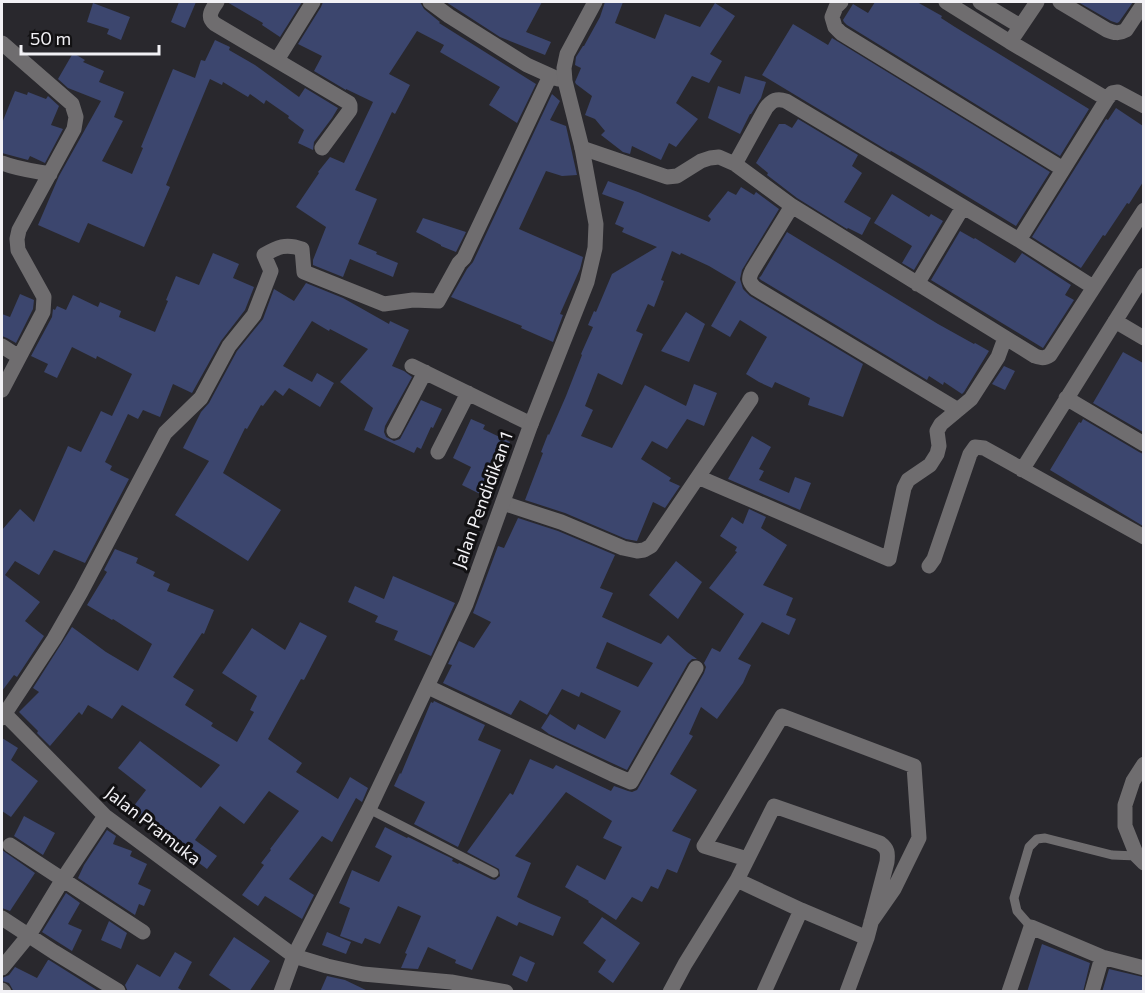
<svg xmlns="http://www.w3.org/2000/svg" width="1145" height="993" font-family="Commissioner,sans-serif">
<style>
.building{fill:#3c466e;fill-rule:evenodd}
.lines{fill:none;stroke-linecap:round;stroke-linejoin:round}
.service{stroke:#6f6d6f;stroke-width:9}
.minor{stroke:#6f6d6f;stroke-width:15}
.tertiary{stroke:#6f6d6f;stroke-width:15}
.labels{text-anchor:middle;stroke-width:6;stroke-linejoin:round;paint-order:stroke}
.street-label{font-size:18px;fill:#f2f1f5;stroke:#121113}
</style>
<rect width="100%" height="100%" fill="#29282d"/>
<path class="building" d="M179,2H196L185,28L171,22Z
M227,2H302L280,37L262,25L263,23Z
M323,2H420L424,9L440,22L439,23L536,84L517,123L489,105L500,87L440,52L444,45L417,31L389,74L410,85L395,114L392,112L355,190L377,199L358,244L377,252L376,254L398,263L393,277L350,259L343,277L313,265V260L326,227L296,207L319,173L318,172L330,157L344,163L373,102L346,89V90L314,71L322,56L298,44L321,7Z
M446,2H542L526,32L551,42L545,55L500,37Z
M605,2H623L615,23L655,39L665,14L700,27L715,3L735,16L710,54L722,61L709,83L692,76L676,103L698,119L676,147L669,143L661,160L632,146L630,154L623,152L601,135L605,131L595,119L585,115L592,96L576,84L575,82L581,68L575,65L576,57L583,46H584L600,17Z
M875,2H917L942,16L941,18L955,27L1089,109L1060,156L847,25L844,22L843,20L853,4L868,13Z
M1078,2H1133L1119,22L1117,23L1111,21Z
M93,3L130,17L121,40L107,34L109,29L87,22Z
M793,24L828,45L832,38L1050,172L1016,226L924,170L891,151L890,152L762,75Z
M215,40L230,47L229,50L255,65L299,97L305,88L338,108L332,118L314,142L313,150L298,143L304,130L288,118L289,116L266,100L264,104L250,94L248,97L223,82L222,85L210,79L166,185L170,187L144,247L88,223L79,243L38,225L59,176L101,101L68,88L58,79L73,53L85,60L83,62L104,71L99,82L124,92L114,117L123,121L102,161L132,174L143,148L141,147L173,69L195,78L201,60L205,61Z
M745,76L766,82L761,98L751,114H750L740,134L708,118L718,86L740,94Z
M15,91L27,95L28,92L46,99L48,96L59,106L51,125L63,129L45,163L30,156L28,160L2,153V123Z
M552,94L560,101L550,120L566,126L577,175L562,176L546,171L519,229L583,257L580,269L560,314L563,315L553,342L521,328L522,326L451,297L467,269L473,262Z
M1116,108L1143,126V182L1129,204L1127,203L1105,236L1103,235L1081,268L1032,237L1106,119L1108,120Z
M798,119L858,155L852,166L862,173L844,202L871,218L862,235L848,228L847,229L797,198L767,175L768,173L756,163L779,124H785L792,128Z
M608,181L638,192L709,222L711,219L708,216L728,191L736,195L741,187L754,195L756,192L779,209L742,270L740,279L743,289L750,296L863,364L843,417L808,405L810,398L775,382L772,388L759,382L746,374L767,337L740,320L730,337L711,326L736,282L709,266L681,253L680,255L672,251L661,280L664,281L654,307L648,304L636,331L643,334L622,385L598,373L585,406L593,410L581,436L612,448L645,385L686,406L694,384L717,393L704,426L687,419L667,449L652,441L641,459L671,478L669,481L680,486L665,508L653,502L637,541L626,539L565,513L525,500L543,453L541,452L548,434L549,435L566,396L582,355L581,354L593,327L588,325L594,311L596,312L612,274L657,247L622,232L624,228L615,224L624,202L602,194Z
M892,194L929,217L931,214L943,221L914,270L902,263L912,246L874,223Z
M423,218L466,232L456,252L441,246V245L416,232Z
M960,231L974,239L975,238L1015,263L1022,253L1071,285L1065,295L1074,300L1043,348L931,280Z
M787,232L938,324L974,344L975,343L989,351L964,392L962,394L944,382L943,385L929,376L927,380L761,280L759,278L761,276Z
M213,253L239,264L233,278L254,287L245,310L221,341L192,393L173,384L160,417L143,410L138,419L128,414L105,462L112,466L110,470L129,479L85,563L54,550L39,575L15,561L5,575L40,602L25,621L44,636L17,677L14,675L2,691V530L20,509L34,522L68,446L81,452L101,411L112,416L132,374L97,356L96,359L72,347L57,378L44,372L48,364L31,356L52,317L53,309L55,310L57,306L66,310L73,295L98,307L100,302L121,311L119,317L155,332L168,301L166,300L176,276L199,285Z
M306,283L343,298L389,324L390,321L409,330L392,366L404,371L412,377L385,426L384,432L386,437L394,441L400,439L421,400L442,409L433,428L431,427L421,449L417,447L414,453L364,430L373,408L340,382L368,349L330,329L329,331L312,321L283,366L312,382L317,373L334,383L320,407L289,388L283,396L275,390L263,406L261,405L247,429L245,428L223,473L281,510L248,561L175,515L209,461L183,448L201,412L209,403L237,351L263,319L274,289L294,301Z
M20,294L34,300L33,309L16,343L7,338L2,336V314L10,317Z
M686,312L705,324L689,362L661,351Z
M1123,352L1143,363V432L1093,403Z
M1004,366L1015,371L1005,390L992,384Z
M471,419L485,425L483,429L510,442L482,495L462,485L471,467L453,458Z
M1083,419L1139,452L1143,454V526L1050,470L1079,422L1081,423Z
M752,436L771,447L759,469L764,471L759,480L789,493L795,477L811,483L800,510L728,479Z
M749,509L766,517L761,528L787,545L763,585L793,598L786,615L796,619L789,635L762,622L738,659L751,665L743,683L717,719L701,707L689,734L693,736L670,774L697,790L672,831L691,839L677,873L667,869L658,889L651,886L642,902L632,897L616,920L588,902L589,901L565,887L577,865L605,880L622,847L603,838L612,821L566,792L515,856L531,863L517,897L529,903L561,917L553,936L519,922L517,926L497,916L472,970L455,963L456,960L428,947L418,969L401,968L407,954L405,953L421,916L398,906L380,944L365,938L362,944L340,936L350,908L339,903L352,870L379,882L392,856L375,847L385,827L407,838L408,837L453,859L452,861L458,864L459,863L491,879L495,880L500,876L499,869L467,852L510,793L513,795L530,759L553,769L556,765L611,791L614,786L628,791L632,792L637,790L704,673L706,667L704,663L712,648L720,652L744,614L709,588L737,552L735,551L737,547L720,536L732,517L743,524Z
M518,518L558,531L615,555L600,588L613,593L602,617L661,644L668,635L687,652L697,659H692L688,663L627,770L549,734L541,728L550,714L575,730L578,724L605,739L621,711L581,692L579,697L562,689L547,715L520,700L511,715L443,683L452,665L448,664L459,641L474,648L491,622L473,613L498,546L504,548ZM607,642L653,663L638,687L596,668Z
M115,549L138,558L136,563L155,572L153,576L170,584L167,591L214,610L204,634L202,633L173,677L194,690L185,705L213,723L211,726L237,742L254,712L250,710L257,696L222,673L252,628L285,650L300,622L327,636L304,680L301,679L268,739L302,763L296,772L338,799L350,777L368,788L362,802L356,798L332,842L322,836L289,879L314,895L302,919L265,896L258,906L242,895L264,865L261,863L271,850L270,849L299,811L269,791L244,824L220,806L195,840L217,856L207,869L130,811L146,790L118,768L140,741L201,788L220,765L122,705L112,719L88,705L82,715L79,712L50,746L37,733L38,731L19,712L39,692L33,688L72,627L106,652L138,671L152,644L113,619L112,620L87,605L107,572L104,570Z
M676,561L702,582L678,619L649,595Z
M393,576L455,603L431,656L394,640L398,631L375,622L378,616L348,602L355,586L384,599Z
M434,701L485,725L478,740L501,750L458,847L414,824L425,802L394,786L400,773L401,774L431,702L433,703Z
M2,738L18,748L11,760L38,781L11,817L2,811Z
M24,816L55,833L43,855L14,836Z
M107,830L116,836L113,844L132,851L130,856L147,864L138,884L151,890L144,906L139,904L135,915L78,878L84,865Z
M2,850L35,873L10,911L2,908Z
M66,893L80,903L68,924L82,930L72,951L42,932Z
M602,917L640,943L613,983L598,972L606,960L583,943Z
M109,921L127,933L121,949L101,940Z
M327,932L351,942L346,954L322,945Z
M234,937L270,961L249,992H234L209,975Z
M1042,944L1090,963L1083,992H1027Z
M175,952L192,962L178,988L185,992H128L125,985L137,964L160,977Z
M520,956L535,963L527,982L512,975Z
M48,960H49L100,992H14L9,983L2,981V978L9,975L15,967L37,978Z
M1109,969L1143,977V992H1102Z
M327,976L345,980L370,992H320Z"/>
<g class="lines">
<path class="service" d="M369,809L494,873
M1031,927L1017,911L1014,898L1029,847L1037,839L1045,838L1112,855L1137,856"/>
<path class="minor" d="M217,2C212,9 206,17 215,24L349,103L350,105V110L322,148
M430,2L449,16L527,65L558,79
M841,2L836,7L832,17L835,27L841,33L1063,169
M946,2L1010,42L1107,99
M980,2L1020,26
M1060,2L1107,30C1114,33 1119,34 1126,30L1144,3
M1010,42L1037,2
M2,43L72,104L76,117L74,129L19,230L17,239L18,250L44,297L43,312L2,390
M277,60L313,2
M582,148L667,177L677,176L701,161L710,158L719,157L735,164L766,108C772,100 777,98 786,101L1019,240L1093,287
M2,163C17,169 34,171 50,174
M735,164L792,206L1035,356C1041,358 1044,359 1050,355L1144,210
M792,206L752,271C748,279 749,282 755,288L958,410
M1019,240L1107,99L1112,93L1118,92L1144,106
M917,284L963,207
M1115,321L1144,338
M2,346L19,357
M412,366L531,424
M1066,398L1144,444
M394,431L425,372
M438,452L468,393
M1022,470L1144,275
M698,477L889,559L904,488L908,480L930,465L937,454L939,446L937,431L941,424L971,399L998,357L1005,338
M503,503L561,522L623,548L637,551L644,550L651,546L751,399
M929,566L934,559L970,454L975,447L984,448L1144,537
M428,687L612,774L631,782L696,668
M2,711L105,816L294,956L327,966L363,974L451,982L506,992
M2,718L54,639L81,592L165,433L201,398L229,346L254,315L271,271L264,255C277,247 286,243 302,249L304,272L384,304L413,300L438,301L459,263L464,258L550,76
M1144,764L1133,781L1125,805V826L1137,856L1144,863
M10,845L143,932
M747,859L704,846L782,716L914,766L919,838L894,889L871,922
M737,880L774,806L880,843C888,849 888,853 887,862L867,938L847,992
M2,918L54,952L118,991
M2,968L29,935L63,879L105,816
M2,990L4,992
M670,992L685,964L737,880L801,910L867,938
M764,992L801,910
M1009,992L1031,927L1102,957L1144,968
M1092,992L1102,957"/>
<path class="tertiary" d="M281,992L294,956L369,809L466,604L531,424L587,282L595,248L596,224L582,148L565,81L564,68L567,54L595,2"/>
</g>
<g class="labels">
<g class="street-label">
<text transform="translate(483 500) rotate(-70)" y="6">Jalan Pendidikan 1</text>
<text transform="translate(153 826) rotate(38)" y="6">Jalan Pramuka</text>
</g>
</g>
<rect width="1145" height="993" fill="none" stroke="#f2f1f5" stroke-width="6"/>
<path d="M21 45v9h138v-9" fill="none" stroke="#f2f1f5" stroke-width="3"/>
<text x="30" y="45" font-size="18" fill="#f2f1f5" stroke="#121113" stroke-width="4.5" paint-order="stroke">50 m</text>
</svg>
